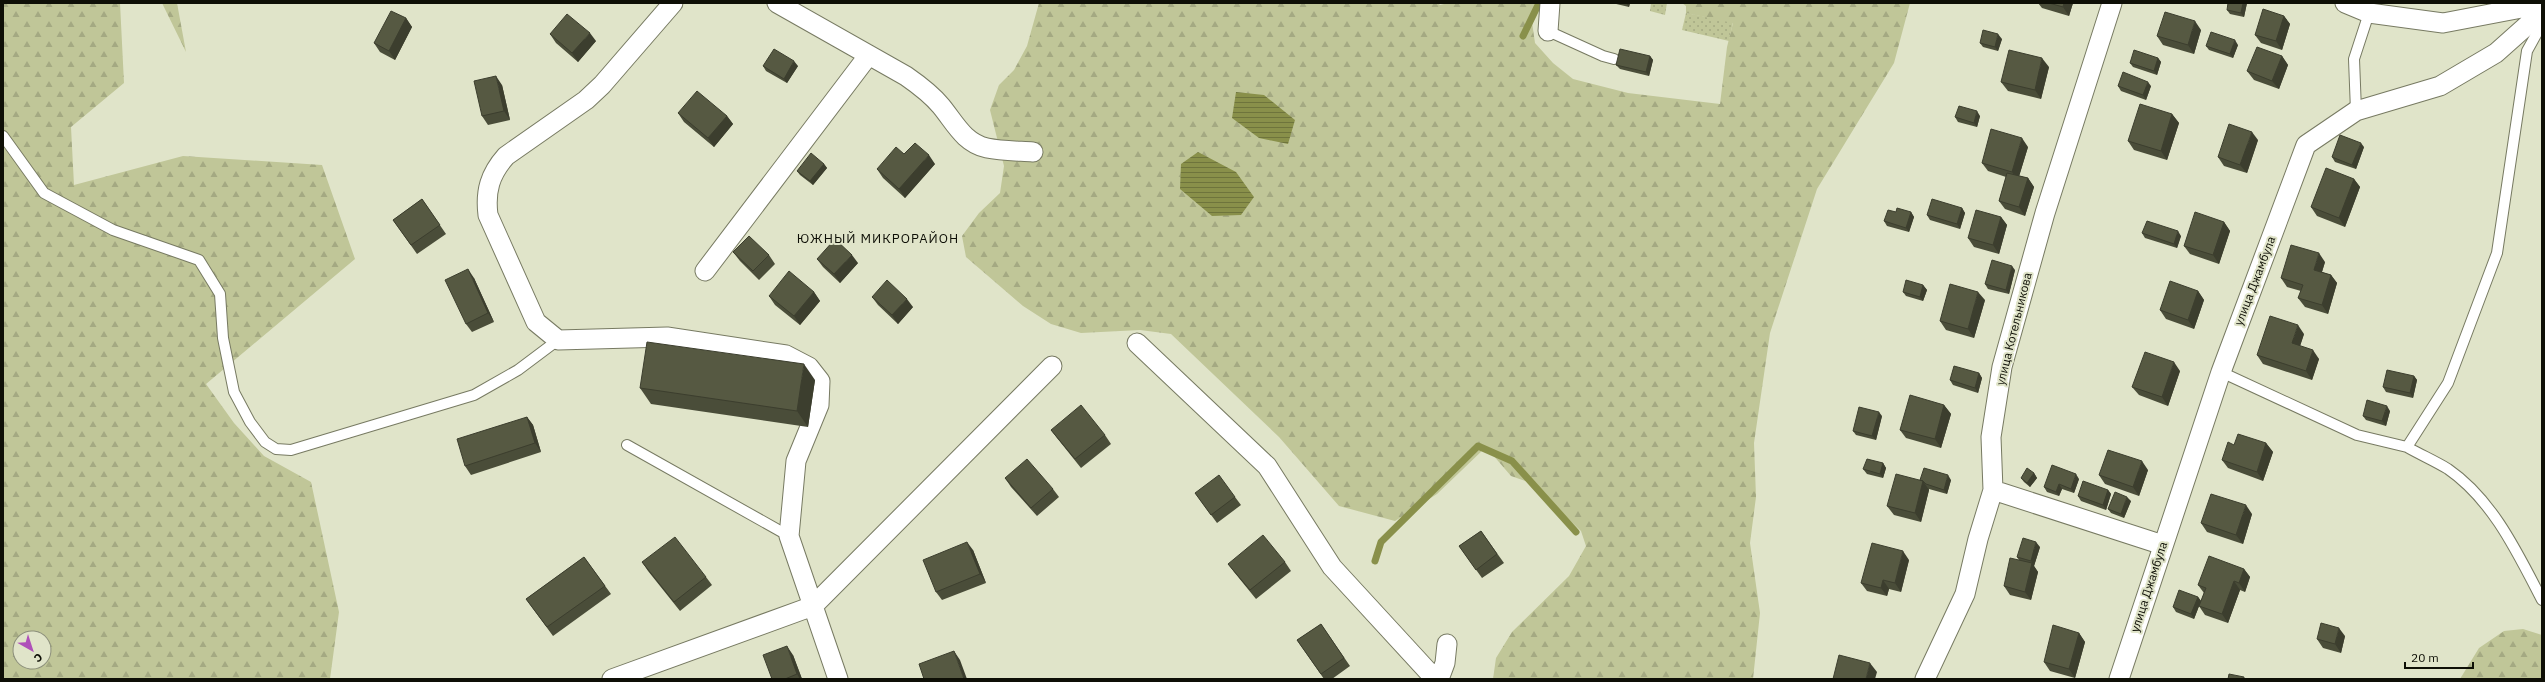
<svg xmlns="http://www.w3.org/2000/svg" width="2545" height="682" font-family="'IBM Plex Sans',sans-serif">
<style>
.grass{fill:url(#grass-dots)}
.forest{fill:url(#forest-firs);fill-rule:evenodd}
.water{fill:url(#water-rules)}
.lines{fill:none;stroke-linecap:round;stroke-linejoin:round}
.stream{stroke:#89904a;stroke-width:7}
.lane-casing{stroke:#777a62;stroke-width:12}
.street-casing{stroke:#777a62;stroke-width:21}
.lane{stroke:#fff;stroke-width:10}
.street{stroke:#fff;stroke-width:19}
.wall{fill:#4a4d39}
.shaded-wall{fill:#3c3e2e}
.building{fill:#565942;stroke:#3c3e2e}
.labels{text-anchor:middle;stroke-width:4;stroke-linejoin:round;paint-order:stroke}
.street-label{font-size:12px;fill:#0e0f06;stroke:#e0e4c9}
.neighbourhood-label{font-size:13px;letter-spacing:1px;fill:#0e0f06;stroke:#e0e4c9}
</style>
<defs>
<pattern id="grass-dots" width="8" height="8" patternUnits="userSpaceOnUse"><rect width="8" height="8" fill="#c0c698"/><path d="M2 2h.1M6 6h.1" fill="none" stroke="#a4a982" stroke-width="1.8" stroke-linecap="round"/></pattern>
<pattern id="forest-firs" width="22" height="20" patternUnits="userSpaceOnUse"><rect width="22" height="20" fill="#c0c698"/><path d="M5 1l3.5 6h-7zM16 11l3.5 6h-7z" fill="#a4a982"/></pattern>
<pattern id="water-rules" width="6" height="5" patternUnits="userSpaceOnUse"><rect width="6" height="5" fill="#89904a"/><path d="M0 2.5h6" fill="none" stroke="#6e743c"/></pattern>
</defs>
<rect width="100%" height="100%" fill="#e0e4c9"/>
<path class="grass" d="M1651,3H1667L1665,15L1650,11Z
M1686,13L1733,22L1729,41L1682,30Z"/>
<path class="forest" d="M3,3H120L124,83L71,127L74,185L183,156L322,165L355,259L206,384L234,423L264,456L311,482L339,612L330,679H3ZM20,638H44V662H20Z
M162,3H177L186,52Z
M1039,3H1438L1440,5L1448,3H1535L1532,22L1535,43L1553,63L1573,79L1628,93L1720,104L1727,47L1733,23L1686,13V6L1682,3H1910L1894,63L1817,189L1770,333L1754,443L1756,497L1750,543L1760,613L1753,679H1493L1496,658L1512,632L1569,576L1586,546L1581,531L1531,483L1511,476L1486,447L1437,494L1395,521L1339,506L1279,437L1171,334L1140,330L1081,333L1051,324L1023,306L966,257L962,236L979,213L1000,193L1004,166L990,110L999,85L1014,70L1027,46Z
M2523,629L2542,635V679H2460L2479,648L2504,631Z"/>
<path class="water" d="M1236,92L1264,95L1295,120L1288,144L1259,138L1232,118Z
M1198,152L1236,172L1254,197L1241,215L1212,216L1180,189L1181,164Z"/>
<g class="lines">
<path class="stream" d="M1523,36L1539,3
M1375,561L1381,542L1478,446L1512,461L1576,532"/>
<defs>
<path id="lane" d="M1548,31L1603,56L1614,59
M2356,111L2354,59L2369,13
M3,136L44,193L113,230L199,260L220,294L223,338L234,392L250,422L265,442L276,449L291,450L474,395L518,370L558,340
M2221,372L2357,435L2407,447L2448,383L2497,253L2527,51L2542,24
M627,445L789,536
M2407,447C2421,455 2435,461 2448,469C2493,500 2518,554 2542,600"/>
<path id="street" d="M673,3L602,85L586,100L506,156C490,174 485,191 488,215L536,322L558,340L667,337L786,355L809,367L820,381L819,405L796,461L789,536L838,679
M777,3L906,76C919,85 931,94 941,106C955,123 964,143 987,148C1002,151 1019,151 1033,152
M2345,3L2369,13L2443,23L2542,4
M1548,31L1550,3
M705,271L868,56
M1137,343L1267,466L1332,567L1435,679
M1993,490L2163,545
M612,679L813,606L1052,366
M1439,679L1445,663L1447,644
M1925,679L1965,594L1978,539L1993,490L1991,437L2002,367L2045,213L2112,3
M2119,679L2221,372L2306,145L2356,111L2440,86L2496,53L2542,12"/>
</defs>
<use href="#lane" class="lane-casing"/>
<use href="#street" class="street-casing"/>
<use href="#lane" class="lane"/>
<use href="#street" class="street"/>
</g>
<path class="wall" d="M1612,3H1630L1629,7Z
M2038,3H2073L2069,16L2042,8Z
M2247,3L2244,17L2230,14L2227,10Z
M2284,16L2290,24L2282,50L2261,43L2255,35Z
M406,18L412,27L395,60L380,52L374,43Z
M2201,30L2194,54L2163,45L2157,36Z
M550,34L596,41L578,62L556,43Z
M2002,39L1998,51L1983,47L1980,43Z
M2238,45L2233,58L2209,50L2206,46Z
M1650,56L1653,60L1649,76L1620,69L1616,65Z
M2282,56L2288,65L2279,89L2254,80L2247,71Z
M2158,58L2161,62L2157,75L2133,67L2130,63Z
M763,66H798L787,83L766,71Z
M2049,67L2041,99L2008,91L2001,82Z
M502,85L510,120L488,125L482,116Z
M2118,86H2151L2146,100L2121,91Z
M678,113L727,116L733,124L714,147L684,122Z
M2172,114L2179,123L2167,160L2134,150L2128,141Z
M1980,116L1977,127L1958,122L1955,117Z
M2258,140L2247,173L2224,166L2218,157Z
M2028,147L2019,176L2028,178L2034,187L2025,216L2005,209L1999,201L2006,177L1988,171L1982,163Z
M2364,147L2356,169L2335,162L2332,157Z
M904,154L935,164L905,198L883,178L877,169Z
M824,164L827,168L813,185L800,175L797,171Z
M2354,179L2360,187L2345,227L2317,216L2311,207Z
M422,199L446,234L417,254L393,220Z
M1962,208L1965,213L1960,229L1930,220L1927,215Z
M1896,212H1911L1914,217L1909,232L1887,226L1884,221Z
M2001,217L2007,225L1999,254L1974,247L1968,238Z
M2224,222L2230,231L2219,264L2190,254L2184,246Z
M2142,233L2181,236L2177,248L2145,238Z
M733,252L769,255L775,264L759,280L740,261Z
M817,259L858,263L840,283L823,267Z
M2325,262L2322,272L2331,275L2337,283L2328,314L2305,307L2298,298L2301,291L2287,287L2281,278Z
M2015,270L2009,294L1988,289L1985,284Z
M474,278L494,322L472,332L466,324Z
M1923,285L1927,290L1923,301L1906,296L1903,292Z
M2198,291L2204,300L2194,329L2166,319L2160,310Z
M814,292L820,301L800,325L775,305L769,296Z
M872,297L913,307L898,324L878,305Z
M1985,300L1974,338L1946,330L1940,321Z
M2304,334L2300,346L2319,359L2312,380L2263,364L2257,355Z
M2180,371L2168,406L2139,395L2132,387Z
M1979,373L1982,378L1978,393L1953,385L1950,380Z
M2414,376L2417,380L2413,398L2386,392L2383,387Z
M815,380L808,427L651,404L640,388Z
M1944,405L1951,414L1941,448L1906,438L1900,430Z
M2390,411L2386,426L2366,420L2363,416Z
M1882,416L1876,440L1856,435L1853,431Z
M527,417L533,425L541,452L471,475L465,466Z
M1051,430L1105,435L1111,444L1081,468L1057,438Z
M2266,443L2273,452L2263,481L2228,468L2222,460L2234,445Z
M1883,463L1886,468L1883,478L1867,474L1863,469Z
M2148,470L2139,496L2105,484L2099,475Z
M2034,473L2037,478L2030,487L2024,482L2021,478Z
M1005,478L1053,489L1059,497L1037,516L1011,487Z
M2079,479L2074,493L2062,489L2059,496L2047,492L2044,487Z
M1920,480H1951L1947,494L1929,489V490L1921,522L1894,515L1887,506Z
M2108,490L2111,494L2106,510L2081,501L2078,496Z
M1195,493L1235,497L1241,505L1217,523Z
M2131,501L2124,518L2111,513L2108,509Z
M2252,514L2243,544L2207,532L2201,523Z
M1481,531L1504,563L1482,578L1459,546Z
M2040,547L2034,566L2038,572L2031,600L2010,595L2004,586L2019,560L2017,557Z
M973,550L986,583L942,600L936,592Z
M584,557L611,594L553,636L526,599Z
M1909,560L1901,592L1889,589L1887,596L1867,591L1861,583Z
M642,562L706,577L712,585L680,611L648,571Z
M1285,562L1291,571L1256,599L1234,572L1228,564Z
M2244,569L2250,577L2245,592L2240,590L2228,623L2205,615L2199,606L2204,593L2198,585Z
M2198,597L2201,601L2194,619L2176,612L2173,607Z
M1321,624L1350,666L1332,679H1324L1297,640Z
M2079,633L2085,642L2075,678L2050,671L2044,662Z
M2345,636L2341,653L2323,648L2317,639Z
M793,655L802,679H772Z"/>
<path class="shaded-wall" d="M1626,3H1630L1629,7Z
M2064,3H2073L2069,16L2063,7Z
M2243,3H2247L2244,17L2241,13Z
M2284,16L2290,24L2282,50L2276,41Z
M406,18L412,27L395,60L389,51Z
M2195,21L2201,30L2194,54L2188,45Z
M590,33L596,41L578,62L572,53Z
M1998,34L2002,39L1998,51L1995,47Z
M2235,40L2238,45L2233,58L2230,54Z
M1650,56L1653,60L1649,76L1646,72Z
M2282,56L2288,65L2279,89L2272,81Z
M2042,58L2049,67L2041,99L2035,90Z
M2158,58L2161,62L2157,75L2154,71Z
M794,61L798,66L787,83L784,79Z
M496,76L502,85L510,120L504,111Z
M2148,82L2151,86L2146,100L2143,95Z
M1977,111L1980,116L1977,127L1974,123Z
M2172,114L2179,123L2167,160L2161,151Z
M727,116L733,124L714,147L708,138Z
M2252,132L2258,140L2247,173L2240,165Z
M2022,138L2028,147L2018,180L2012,172Z
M2361,143L2364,147L2356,169L2352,165Z
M929,155L935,164L905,198L899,189Z
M824,164L827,168L813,185L810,181Z
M2028,178L2034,187L2025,216L2019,207Z
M2354,179L2360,187L2345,227L2339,218Z
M1962,208L1965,213L1960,229L1957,224Z
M1911,212L1914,217L1909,232L1906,228Z
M2001,217L2007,225L1999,254L1993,245Z
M2224,222L2230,231L2219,264L2213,255Z
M2178,231L2181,236L2177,248L2174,244Z
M2319,253L2325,262L2320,278L2314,270Z
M852,255L858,263L840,283L834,274Z
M2012,266L2015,270L2009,294L2006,290Z
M468,269L474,278L494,322L488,313Z
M2331,275L2337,283L2328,314L2322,305Z
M1923,285L1927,290L1923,301L1920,297Z
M2198,291L2204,300L2194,329L2188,320Z
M814,292L820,301L800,325L794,316Z
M1978,292L1985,300L1974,338L1968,329Z
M907,299L913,307L898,324L892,315Z
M2298,325L2304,334L2298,352L2292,343Z
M2313,350L2319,359L2312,380L2306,371Z
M2174,362L2180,371L2168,406L2162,397Z
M804,364L815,380L808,427L797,411Z
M1979,373L1982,378L1978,393L1975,388Z
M2414,376L2417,380L2413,398L2410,393Z
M1944,405L1951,414L1941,448L1935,439Z
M2387,406L2390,411L2386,426L2382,421Z
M1879,412L1882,416L1876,440L1872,436Z
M527,417L533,425L541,452L535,443Z
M2266,443L2273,452L2263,481L2257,472Z
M2142,461L2148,470L2139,496L2133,487Z
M1883,463L1886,468L1883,478L1880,474Z
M2034,473L2037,478L2030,487L2027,483Z
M2076,474L2079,479L2074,493L2071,489Z
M1948,475L1951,480L1947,494L1944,490Z
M1923,481L1929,490L1921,522L1915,513Z
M2059,484L2062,489L2059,496L2056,492Z
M2108,490L2111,494L2106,510L2103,505Z
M2127,497L2131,501L2124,518L2121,514Z
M2246,505L2252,514L2243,544L2236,535Z
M967,542L973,550L986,583L980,574Z
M2036,542L2040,547L2034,566L2031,561Z
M1903,551L1909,560L1901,592L1895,583Z
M2032,563L2038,572L2031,600L2025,592Z
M2244,569L2250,577L2245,592L2239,583Z
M1883,580L1889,589L1887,596L1881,588Z
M2234,581L2240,590L2228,623L2222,614Z
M2198,597L2201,601L2194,619L2191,614Z
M2339,628L2345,636L2341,653L2335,644Z
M2079,633L2085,642L2075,678L2069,669Z
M787,646L793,655L802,679H800L797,674Z
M954,651L960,660L967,679H964Z
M1870,663L1877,672L1875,679H1866Z"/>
<path class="building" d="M2049,3H2064L2063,7Z
M2228,3H2243L2241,13L2227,10Z
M2263,9L2284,16L2276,41L2255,35Z
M391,11L406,18L389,51L374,43Z
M2165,12L2195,21L2188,45L2157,36Z
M567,14L590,33L572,53L550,34Z
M1983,30L1998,34L1995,47L1980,43Z
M2211,32L2235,40L2230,54L2206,46Z
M2257,47L2282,56L2272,81L2247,71Z
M774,49L794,61L784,79L763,66Z
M1620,49L1650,56L1646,72L1616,65Z
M2009,50L2042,58L2035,90L2001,82Z
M2134,50L2158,58L2154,71L2130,63Z
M2123,72L2148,82L2143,95L2118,86Z
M496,76L504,111L482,116L474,81Z
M697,91L727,116L708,138L678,113Z
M2140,104L2172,114L2161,151L2128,141Z
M1959,106L1977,111L1974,123L1955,117Z
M2229,124L2252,132L2240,165L2218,157Z
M1991,129L2022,138L2012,172L1982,163Z
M2340,135L2361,143L2352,165L2332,157Z
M915,143L929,155L899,189L877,169L896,147L904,154Z
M811,153L824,164L810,181L797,171Z
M2326,168L2354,179L2339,218L2311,207Z
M2007,173L2028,178L2019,207L1999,201Z
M422,199L440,225L411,245L393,220Z
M1932,199L1962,208L1957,224L1927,215Z
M1897,208L1911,212L1906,228L1884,221L1888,210L1896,212Z
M1976,210L2001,217L1993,245L1968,238Z
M2195,212L2224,222L2213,255L2184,246Z
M2147,221L2178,231L2174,244L2142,233Z
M749,236L769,255L753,271L733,252Z
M835,239L852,255L834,274L817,259Z
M2291,245L2319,253L2314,270L2331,275L2322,305L2298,298L2303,285L2281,278Z
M1992,260L2012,266L2006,290L1985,284Z
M468,269L488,313L466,324L445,280Z
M789,271L814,292L794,316L769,296Z
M887,280L907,299L892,315L872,297Z
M1906,280L1923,285L1920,297L1903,292Z
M2170,281L2198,291L2188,320L2160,310Z
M1950,284L1978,292L1968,329L1940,321Z
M2270,316L2298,325L2292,343L2313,350L2306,371L2257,355Z
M647,342L804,364L797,411L640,388Z
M2145,352L2174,362L2162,397L2132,387Z
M1954,366L1979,373L1975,388L1950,380Z
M2387,370L2414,376L2410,393L2383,387Z
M1910,395L1944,405L1935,439L1900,430Z
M2367,400L2387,406L2382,421L2363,416Z
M1081,405L1105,435L1075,459L1051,430Z
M1859,407L1879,412L1872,436L1853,431Z
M527,417L535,443L465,466L457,439Z
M2238,434L2266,443L2257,472L2222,460L2228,442L2234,445Z
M2108,450L2142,461L2133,487L2099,475Z
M1027,459L1053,489L1031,508L1005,478Z
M1867,459L1883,463L1880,474L1863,469Z
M2052,465L2076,474L2071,489L2059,484L2056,492L2044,487Z
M1924,468L1948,475L1944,490L1926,484L1923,481L1920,480Z
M2027,468L2034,473L2027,483L2021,478Z
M1896,474L1923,481L1915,513L1887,506Z
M1219,475L1235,497L1211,515L1195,493Z
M2083,481L2108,490L2103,505L2078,496Z
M2115,492L2127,497L2121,514L2108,509Z
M2211,494L2246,505L2236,535L2201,523Z
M1481,531L1497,554L1476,570L1459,546Z
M1263,535L1285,562L1250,590L1228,564Z
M675,537L706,577L674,602L642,562Z
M2023,538L2036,542L2031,561L2017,557Z
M967,542L980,574L936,592L923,560Z
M1872,543L1903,551L1895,583L1883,580L1881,588L1861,583Z
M2209,556L2244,569L2239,583L2234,581L2222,614L2199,606L2206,588L2198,585Z
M584,557L605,586L547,627L526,599Z
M2010,558L2032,563L2025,592L2004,586Z
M2179,590L2198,597L2191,614L2173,607Z
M2321,623L2339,628L2335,644L2317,639Z
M1321,624L1344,658L1321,674L1297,640Z
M2053,625L2079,633L2069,669L2044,662Z
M787,646L797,674L785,679H772L763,655Z
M954,651L964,679H924L919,664Z
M1839,655L1870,663L1866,679H1833Z
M2229,674L2244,677V679H2228Z"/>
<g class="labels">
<g class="street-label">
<text transform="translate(2255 281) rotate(-69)" y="4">улица Джамбула</text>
<text transform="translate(2014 329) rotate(-76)" y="4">улица Котельникова</text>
<text transform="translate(2149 587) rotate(-72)" y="4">улица Джамбула</text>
</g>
<g class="neighbourhood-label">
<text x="878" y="243">ЮЖНЫЙ МИКРОРАЙОН</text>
</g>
</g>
<rect width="2545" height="682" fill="none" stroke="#0e0f06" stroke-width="8"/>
<g transform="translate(32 650) rotate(141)"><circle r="19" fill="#e0e4c9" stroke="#8c8f7b"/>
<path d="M0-3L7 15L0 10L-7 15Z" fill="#af50b9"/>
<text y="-6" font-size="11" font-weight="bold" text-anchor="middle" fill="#0e0f06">С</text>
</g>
<path d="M2405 662v6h68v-6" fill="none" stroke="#0e0f06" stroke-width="2"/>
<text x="2411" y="662" font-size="12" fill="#0e0f06" stroke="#e0e4c9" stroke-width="3" paint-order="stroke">20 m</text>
</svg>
